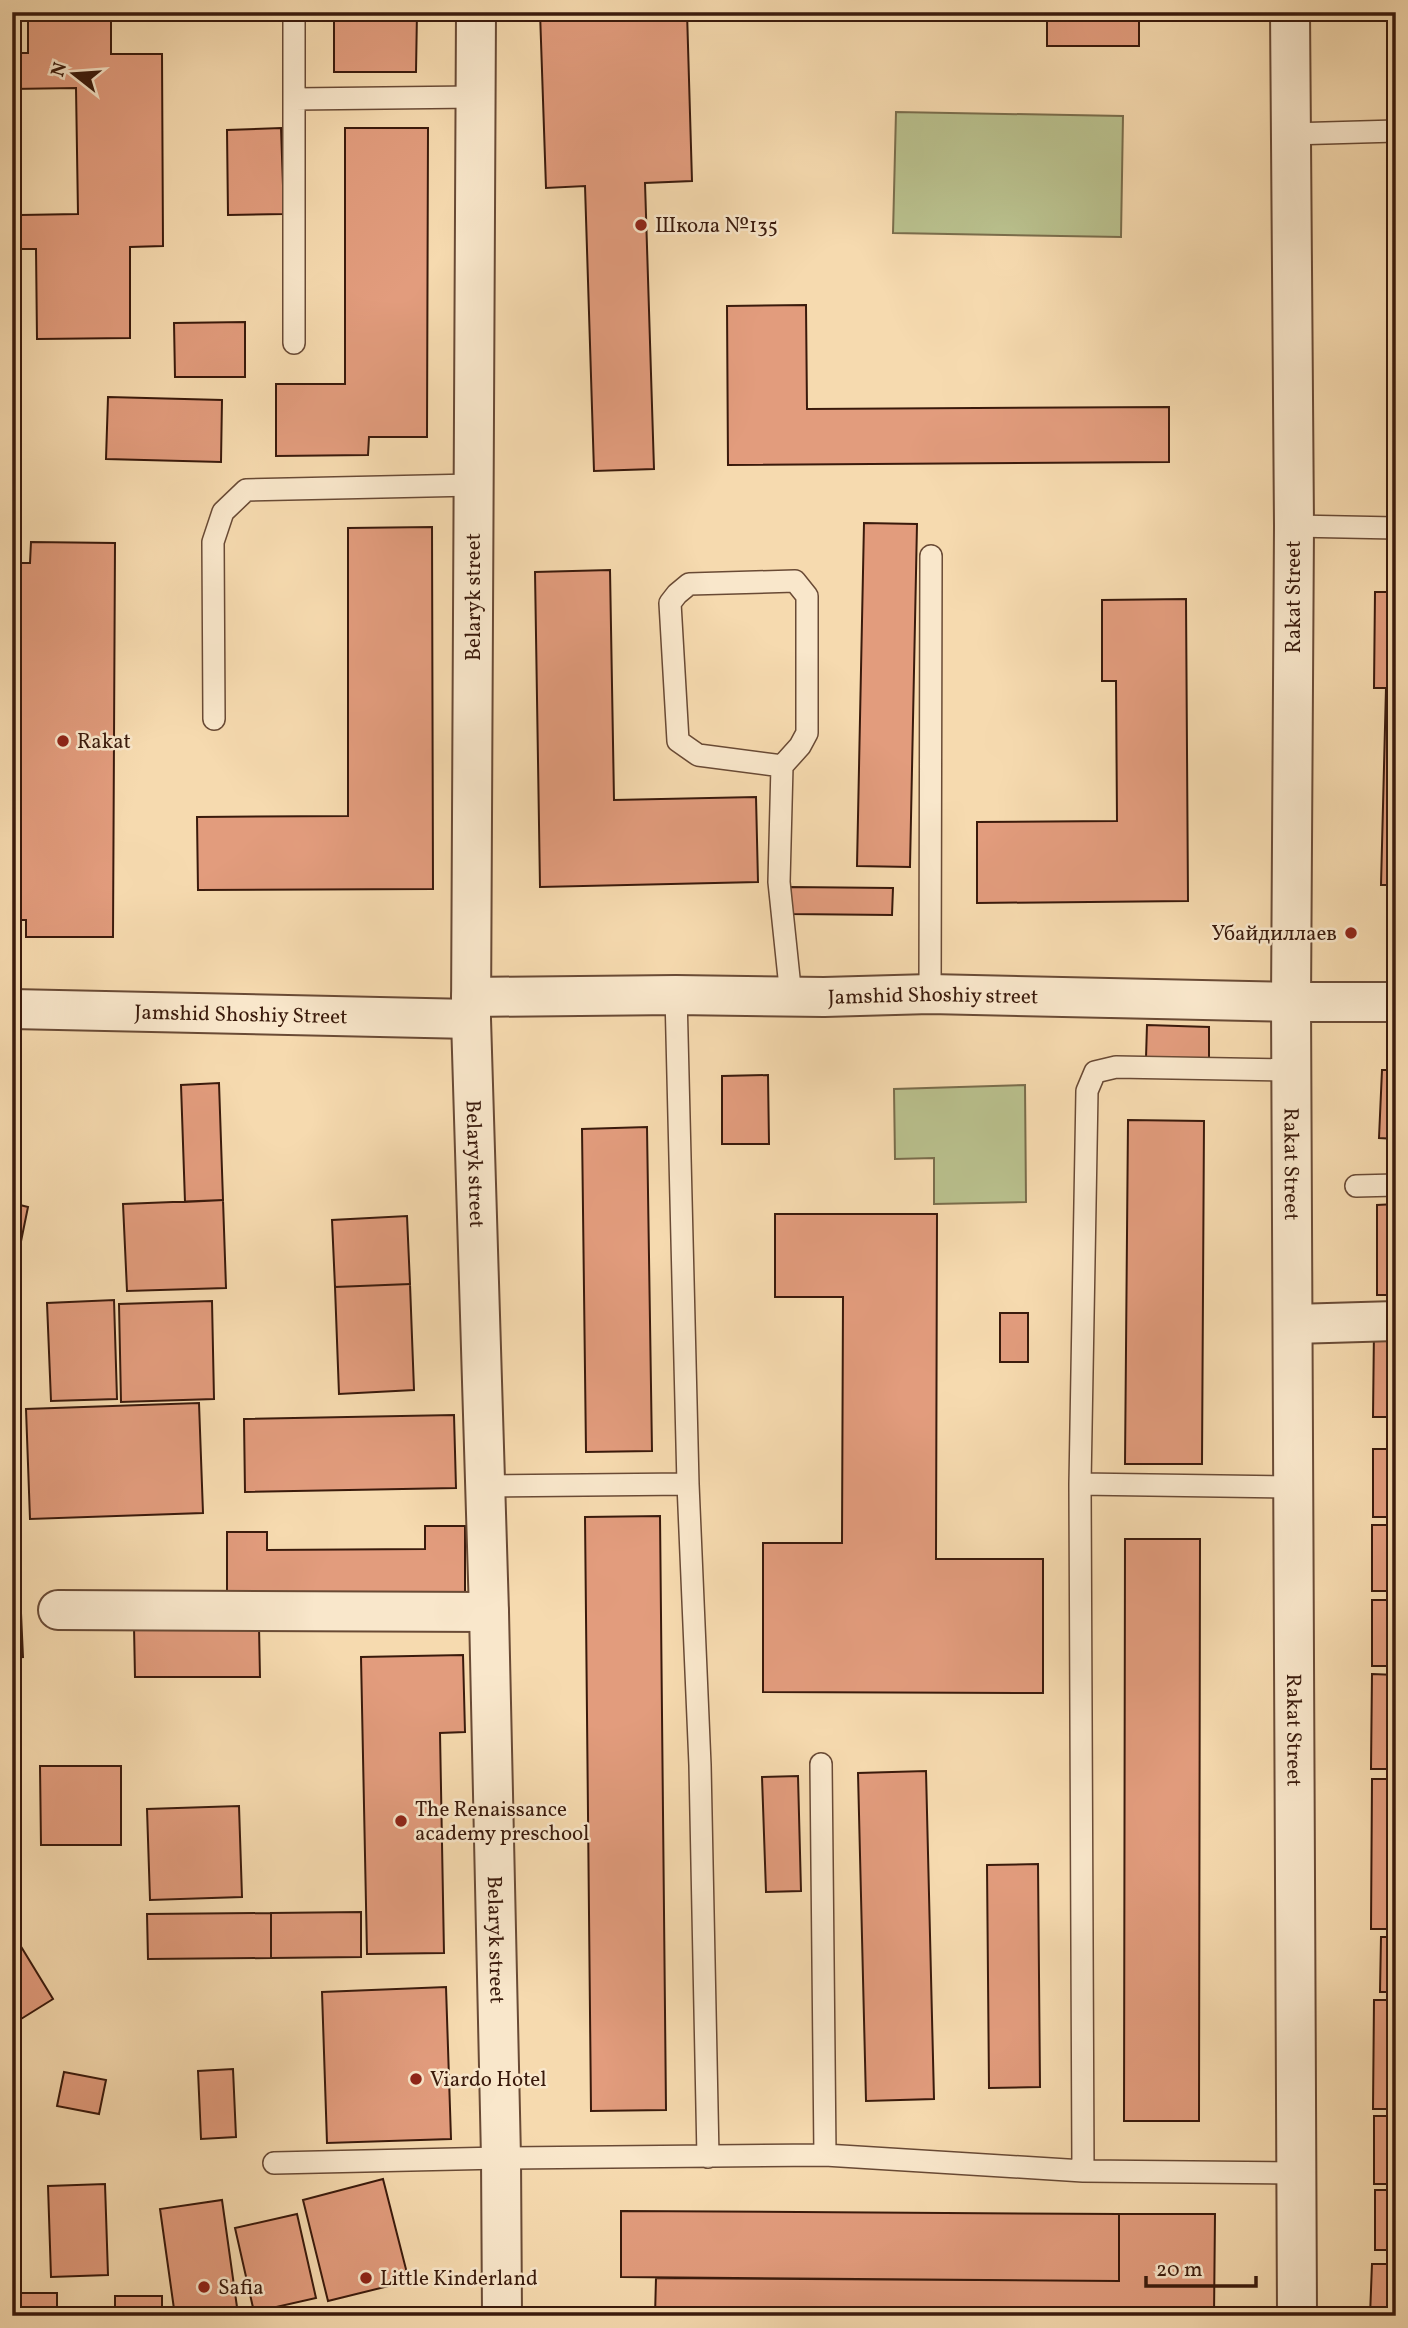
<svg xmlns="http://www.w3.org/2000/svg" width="1408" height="2328" font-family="Vollkorn,serif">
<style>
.green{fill:#b9c08d;stroke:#7a6d4c;stroke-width:2}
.building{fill:#e29c7d;stroke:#3a1a0c;stroke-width:2}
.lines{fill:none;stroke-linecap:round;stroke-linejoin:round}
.lane-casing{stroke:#694a35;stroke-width:24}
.street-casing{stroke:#694a35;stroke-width:42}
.lane{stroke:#f9e7cb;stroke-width:21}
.street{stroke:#f9e7cb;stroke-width:38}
.poi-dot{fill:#8f2418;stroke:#f9e7cb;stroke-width:2.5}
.labels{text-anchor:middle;stroke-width:5;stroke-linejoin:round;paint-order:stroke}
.poi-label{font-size:21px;fill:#3a1a0c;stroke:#f9e7cb;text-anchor:start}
.street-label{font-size:21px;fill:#3a1a0c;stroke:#f9e7cb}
</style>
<rect width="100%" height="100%" fill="#f6daaf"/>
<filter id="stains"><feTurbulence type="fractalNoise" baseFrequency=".00286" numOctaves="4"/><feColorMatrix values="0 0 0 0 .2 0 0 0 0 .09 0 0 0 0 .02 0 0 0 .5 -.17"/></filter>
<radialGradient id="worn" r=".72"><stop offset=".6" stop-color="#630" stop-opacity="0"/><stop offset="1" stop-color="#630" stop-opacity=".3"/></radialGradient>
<path class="green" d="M896,112L1123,116L1121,237L893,233Z
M1025,1085L1026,1202L934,1204V1158L895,1159L894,1089Z"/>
<path class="building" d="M28,12H111V54H162L163,246L130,247V338L37,339L36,249H21V215L78,214L76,88L12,89V53H28Z
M334,12H417L416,72H334Z
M540,12H687L692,181L645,183L654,469L594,471L585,186L546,188Z
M1047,12H1139V46H1047Z
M1393,12H1396V106H1393Z
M281,128L284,214L228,215L227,130Z
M345,128H428L427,437H369L368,455L276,456V384H345Z
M1392,157H1396V498H1393Z
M806,305L807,409L1169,407V462L728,465L727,306Z
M245,322V377H175L174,323Z
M108,397L222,400L221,462L106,459Z
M864,523L917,524L910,867L857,866Z
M432,527L433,889L198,890L197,817L348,816V528Z
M31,542L115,543L113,937H26V920H12V563H30Z
M610,570L614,800L756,797L758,882L540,887L535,572Z
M1375,592H1396V885H1381L1386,688H1374Z
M1186,599L1188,901L977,903V822L1117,821L1116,681H1102V600Z
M788,887L893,888L892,915L788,914Z
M1147,1025L1209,1027V1059L1146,1058Z
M1382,1070H1396V1139L1379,1138Z
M768,1075L769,1144H722V1076Z
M219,1083L223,1200L185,1202L181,1085Z
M1128,1120L1204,1121L1202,1464H1125Z
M647,1127L652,1451L586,1452L582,1129Z
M223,1200L226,1288L127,1291L123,1204Z
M12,1203L28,1207L17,1261L12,1260Z
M1396,1204V1295H1377V1205Z
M775,1214H937L936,1559H1043V1693L763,1692V1543H842L843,1297H775Z
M407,1216L410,1284L335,1287L332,1220Z
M410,1284L414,1390L339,1394L335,1287Z
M114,1300L117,1399L51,1401L47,1303Z
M212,1301L214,1399L121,1402L119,1304Z
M1000,1313H1028V1362H1000Z
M1374,1329H1396V1417H1373Z
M199,1403L203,1513L30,1519L26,1409Z
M12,1408H16L19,1512H12Z
M454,1415L456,1488L245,1492L244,1419Z
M1373,1449H1396V1517H1373Z
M660,1516L666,2110L591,2111L585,1517Z
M1372,1525H1396V1591H1372Z
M425,1526H465V1593L227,1595V1532H267V1550L425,1549Z
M1125,1539H1200L1199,2121H1124Z
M12,1569H19L23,1657L12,1658Z
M1372,1600H1396V1666H1372Z
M259,1626L260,1677H135L134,1627Z
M463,1655L465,1732L440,1733L444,1953L367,1954L361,1657Z
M1372,1674L1396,1675V1769H1371Z
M40,1766H121V1845H41Z
M926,1771L934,2099L866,2101L858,1773Z
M798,1776L801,1891L766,1892L762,1777Z
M1372,1779H1396V1929H1371Z
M239,1806L242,1897L150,1900L147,1809Z
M1038,1864L1040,2087L989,2088L987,1865Z
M361,1912V1957L271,1958V1913Z
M271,1913V1958L148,1959L147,1914Z
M1381,1937H1396V1992H1380Z
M17,1940L53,1999L21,2019L12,2006V1943Z
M446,1987L451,2139L327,2143L322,1992Z
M1374,2000H1396V2109H1373Z
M233,2069L236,2137L201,2139L198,2071Z
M64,2072L106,2080L99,2114L57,2106Z
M1374,2116H1396V2184H1374Z
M383,2179L409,2281L328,2301L303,2200Z
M105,2184L108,2275L51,2277L48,2186Z
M1375,2190H1396V2250H1375Z
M222,2200L237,2307L175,2316L160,2209Z
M621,2211L1119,2214V2281L621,2277Z
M297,2214L316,2298L254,2312L235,2228Z
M1119,2214H1215L1214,2316H655L656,2278L1119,2281Z
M1372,2264H1396V2316H1370Z
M12,2293H57V2316H12Z
M115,2296H162V2316H115Z
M64,2309H109V2316H64Z"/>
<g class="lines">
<defs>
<path id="lane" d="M294,12V343
M295,99L475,97
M1290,134L1396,131
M1294,526L1396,528
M214,719L213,542L223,512L246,490L473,485
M782,766L698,755L678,741L670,603L677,594L689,584L795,581L807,596V733L800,746L782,766L779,882L791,997
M930,994L931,556
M676,995L688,1484L700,1765L708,2157
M1356,1186L1396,1185
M1080,1484L1294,1487
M484,1486L688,1484
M821,1764L825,2155
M274,2163L501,2158L825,2155L1083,2171L1297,2173
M1083,2171L1080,1484L1087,1091L1095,1072L1116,1067L1292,1070"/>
<g id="street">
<path id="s1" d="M476,12L471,1019L489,1612L501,2158L502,2316"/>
<path id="s2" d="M1290,12L1294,526L1291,1002L1297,2316"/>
<path id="s3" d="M471,997L676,995L824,997L930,994L1291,1002H1396"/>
<path id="s4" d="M12,1009L471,1019"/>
<path d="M1294,1324L1396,1321"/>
<path d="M58,1610L489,1612"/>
</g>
</defs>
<use href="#lane" class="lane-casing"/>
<use href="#street" class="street-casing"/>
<use href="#lane" class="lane"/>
<use href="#street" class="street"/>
</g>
<g class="poi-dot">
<circle cx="641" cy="225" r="7"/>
<circle cx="63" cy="741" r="7"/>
<circle cx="1351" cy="933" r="7"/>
<circle cx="401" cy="1821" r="7"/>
<circle cx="416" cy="2079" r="7"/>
<circle cx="366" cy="2278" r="7"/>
<circle cx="204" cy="2287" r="7"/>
</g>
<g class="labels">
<g class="poi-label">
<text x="655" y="232">Школа №135</text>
<text x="77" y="748">Rakat</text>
<text x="1337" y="940" text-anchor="end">Убайдиллаев</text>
<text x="415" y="1816">The Renaissance<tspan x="415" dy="24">academy preschool</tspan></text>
<text x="430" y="2086">Viardo Hotel</text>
<text x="380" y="2285">Little Kinderland</text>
<text x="218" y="2294">Safia</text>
</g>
<g class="street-label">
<text transform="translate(473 597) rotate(-90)" y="7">Belaryk street</text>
<text transform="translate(1293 597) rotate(-90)" y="7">Rakat Street</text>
<text dy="7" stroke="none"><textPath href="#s3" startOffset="462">Jamshid Shoshiy street</textPath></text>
<text dy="7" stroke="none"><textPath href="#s4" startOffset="229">Jamshid Shoshiy Street</textPath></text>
<text dy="7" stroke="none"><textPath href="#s1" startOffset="1152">Belaryk street</textPath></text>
<text dy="7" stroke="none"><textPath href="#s2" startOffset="1152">Rakat Street</textPath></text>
<text dy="7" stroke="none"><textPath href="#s2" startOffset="1718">Rakat Street</textPath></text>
<text dy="7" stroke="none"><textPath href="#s1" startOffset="1928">Belaryk street</textPath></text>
</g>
</g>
<rect width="1408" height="2328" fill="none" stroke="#f6daaf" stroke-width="42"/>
<rect x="14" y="14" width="1380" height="2300" fill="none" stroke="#3a1a0c" stroke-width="3.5"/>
<rect x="21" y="21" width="1366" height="2286" fill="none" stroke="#3a1a0c" stroke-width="2"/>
<g transform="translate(74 74) rotate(287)" stroke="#f9e7cb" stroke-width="5" paint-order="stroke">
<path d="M0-5L12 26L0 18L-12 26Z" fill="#3a1a0c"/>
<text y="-10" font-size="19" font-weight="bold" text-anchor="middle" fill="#3a1a0c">N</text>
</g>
<path d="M1146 2276v10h110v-10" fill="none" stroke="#3a1a0c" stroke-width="3.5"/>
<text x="1156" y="2276" font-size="21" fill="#3a1a0c" stroke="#f9e7cb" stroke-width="5" paint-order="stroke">20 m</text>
<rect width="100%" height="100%" filter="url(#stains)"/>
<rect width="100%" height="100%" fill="url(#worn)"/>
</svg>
